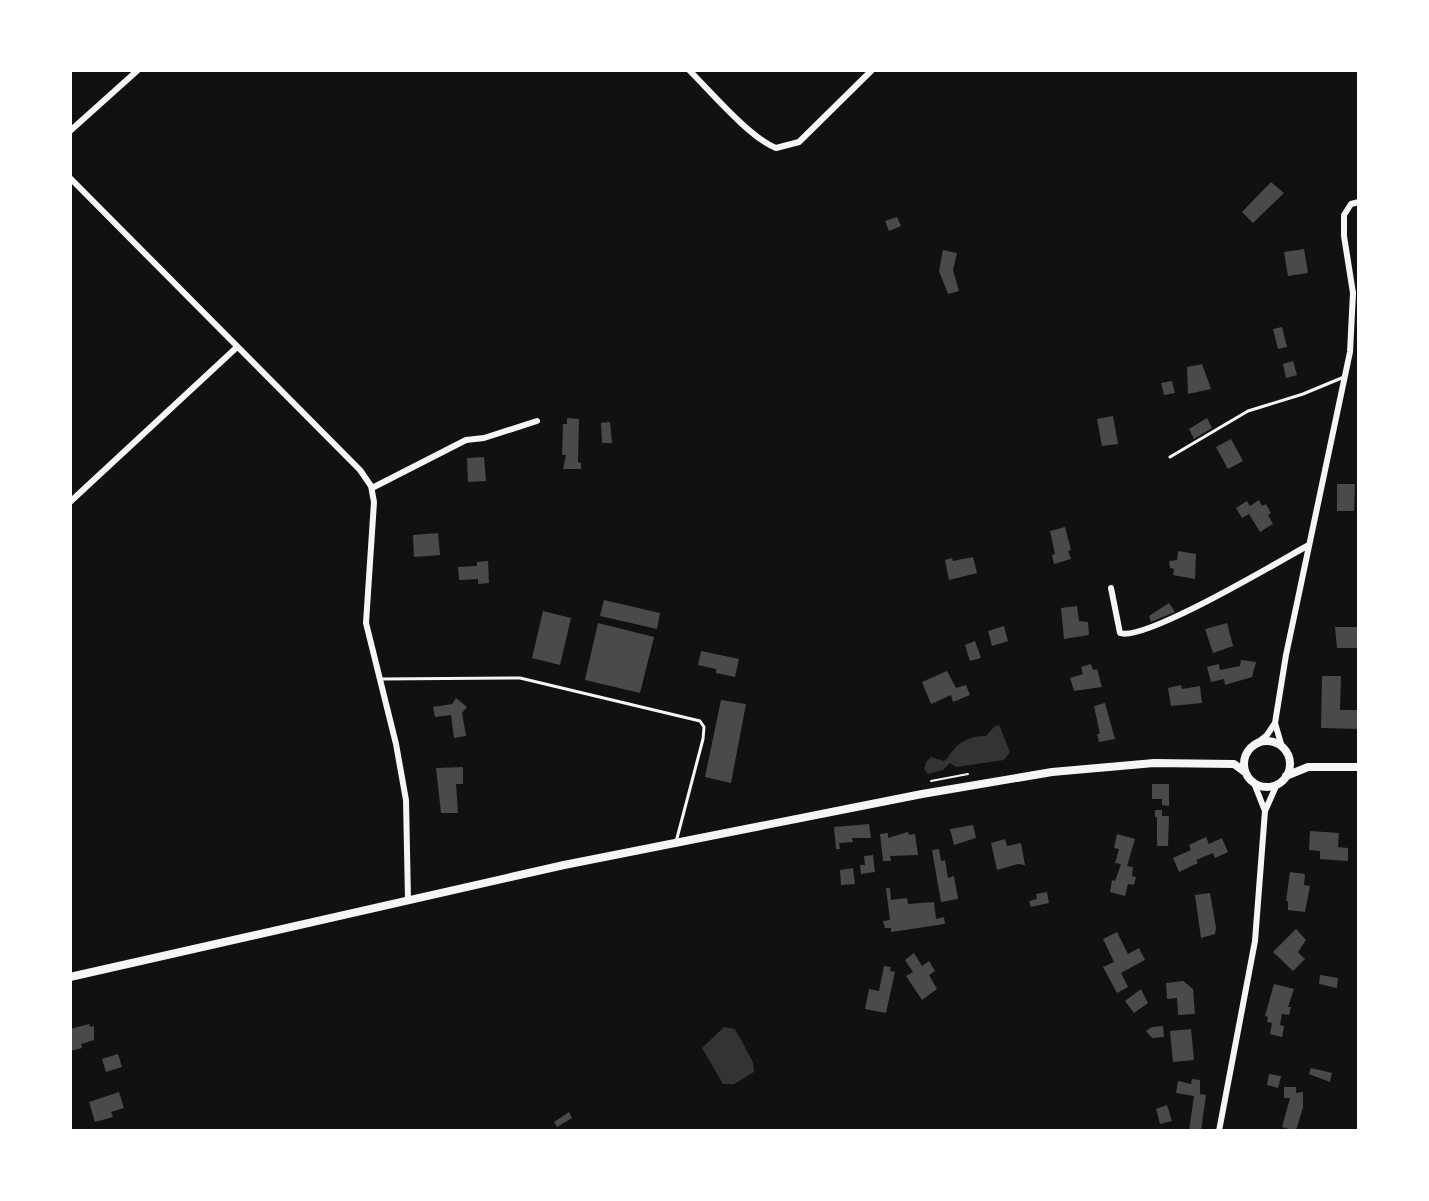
<svg xmlns="http://www.w3.org/2000/svg" width="1429" height="1201" font-family="Commissioner,sans-serif">
<style>
.water{fill:#333}
.building{fill:#4a4a4a}
.lines{fill:none;stroke-linecap:round;stroke-linejoin:round}
.path{stroke:#f5f5f5;stroke-width:2}
.service{stroke:#f5f5f5;stroke-width:3}
.minor{stroke:#f5f5f5;stroke-width:6}
.secondary{stroke:#f5f5f5;stroke-width:8}
</style>
<rect width="100%" height="100%" fill="#111"/>
<path class="water" d="M999,725L1010,752L1004,760L956,767L950,763L943,770L928,774L924,769L926,762L931,757L944,761L947,759C955,744 969,735 986,736L994,727Z
M724,1027L735,1029L753,1062L754,1072L734,1084H723L702,1048Z"/>
<path class="building" d="M1271,182L1284,193L1253,223L1242,212Z
M897,217L901,226L889,231L885,221Z
M1304,249L1308,273L1288,276L1284,252Z
M943,250L957,253L953,270L959,291L948,294L939,271Z
M1282,327L1287,347L1278,349L1273,329Z
M1293,361L1297,375L1286,378L1283,364Z
M1202,364L1211,389L1188,394L1187,367Z
M1172,381L1175,393L1164,395L1161,383Z
M1113,416L1118,444L1102,446L1097,419Z
M567,418L579,419L578,462L581,463V469H563L566,455H562L563,424H567Z
M1207,418L1212,428L1194,439L1189,429Z
M610,422L612,443H602L601,423Z
M1231,439L1243,461L1228,469L1216,447Z
M484,457L486,481L468,482L467,458Z
M1337,484H1355L1354,511H1337Z
M1259,500L1262,506L1266,504L1271,513L1268,515L1273,524L1260,532L1249,514L1242,518L1236,508L1247,501L1250,506Z
M1065,527L1071,550L1068,551L1071,559L1054,564L1052,555L1055,554L1050,531Z
M438,533L440,555L414,557L413,535Z
M1178,551L1196,554L1195,579L1173,575L1174,569L1170,568L1169,561L1177,560Z
M973,557L977,573L949,580L945,560L952,558L953,561Z
M488,561L489,583L478,584V579L459,580L458,567L477,566V562Z
M604,600L660,613L657,629L600,616Z
M1169,603L1175,612L1151,622L1149,616Z
M1077,606L1079,621L1088,622L1089,635L1064,639L1061,608Z
M543,611L571,618L560,665L532,658Z
M598,623L654,637L640,693L585,680Z
M1227,623L1233,646L1213,653L1205,629Z
M1004,626L1008,641L992,646L988,631Z
M1335,627H1359L1358,648H1337Z
M975,641L981,658L970,661L965,645Z
M701,651L739,659L735,677L716,673V669L698,665Z
M1241,660L1256,662L1252,677L1225,685L1224,679L1211,682L1207,667L1219,664L1220,670L1240,666Z
M1091,664L1093,670L1097,669L1102,687L1074,691L1070,678L1083,674L1081,667Z
M947,671L956,688L966,685L970,695L953,702L951,695L931,704L922,682Z
M1322,676H1341L1340,710H1359V729L1321,728Z
M1181,685L1182,689L1200,686L1202,703L1171,706L1168,688Z
M456,698L467,707L462,713L466,736L454,738L451,715L435,717L433,707L452,704Z
M721,700L746,704L731,783L705,777Z
M1105,703L1115,739L1099,742L1097,734H1100L1094,706Z
M463,767V784H456L458,813H441L436,768Z
M1152,784H1169V806L1162,805V799H1152Z
M1155,810H1162V816H1169L1168,846H1157V817H1155Z
M869,824L871,838H852L853,842L839,843L840,849H836L834,827Z
M973,825L976,838L954,845L950,829Z
M1310,831L1339,833L1338,847L1348,848V861L1320,859V851L1309,850Z
M908,832L909,835L915,834L918,855L890,856L891,861H883L880,834L888,833V838Z
M1117,834L1135,839L1127,866L1133,867L1132,876L1136,877L1134,885L1128,884L1125,896L1110,892L1112,880L1115,881L1121,864L1115,863L1119,849L1114,848Z
M1206,837L1209,844L1222,838L1228,852L1215,858L1213,853L1196,860L1198,863L1179,872L1173,858L1191,850L1189,845Z
M1005,839L1007,846L1021,843L1025,865L1018,864L997,870L991,843Z
M939,849L941,861L945,860L948,878L954,876L958,899L941,902L932,850Z
M873,855L875,872L861,874L860,865H865L864,856Z
M853,868L855,884L841,885L840,870Z
M1290,872L1305,874L1304,885L1310,886L1305,912L1288,910V901H1286Z
M886,888H890L891,900L907,898L908,904L934,902L936,919L944,917L945,924L891,932V928H885L883,921L890,920Z
M1047,892L1049,903L1031,907L1029,901L1037,899L1036,894Z
M1210,893L1216,928L1215,934L1201,938L1195,895Z
M1296,929L1306,940L1298,952L1305,959L1293,971L1273,952Z
M1117,932L1128,954L1139,948L1145,960L1121,973L1128,987L1117,993L1103,967L1114,962L1103,939Z
M914,953L922,966L929,961L935,971L929,975L937,989L922,1000L906,976L913,972L905,960Z
M884,966L891,967L890,971L895,972L886,1013L865,1009L869,989L879,991Z
M1320,975L1338,978L1337,988L1319,984Z
M1183,981L1193,989L1195,1014L1178,1015L1177,998L1167,999L1166,983Z
M1274,984L1294,989L1288,1007H1291L1289,1015L1282,1014L1280,1025L1284,1026L1282,1037L1270,1034L1272,1023L1267,1022L1268,1017L1265,1016Z
M1141,989L1148,1003L1134,1013L1125,1001Z
M89,1024L90,1027L94,1026V1040L81,1044L82,1048L70,1051V1029Z
M1163,1026L1164,1037L1152,1038L1146,1031L1152,1027Z
M1191,1029L1194,1060L1173,1062L1170,1031Z
M118,1054L122,1067L106,1072L102,1059Z
M1311,1068L1332,1073L1330,1082L1309,1074Z
M1269,1074L1281,1076L1278,1088L1267,1085Z
M1192,1079L1200,1080V1094L1206,1095L1201,1131H1189L1194,1096L1176,1093L1178,1081L1191,1084Z
M1284,1087H1296V1093L1303,1092V1107L1296,1131L1282,1127L1290,1098H1284Z
M119,1092L124,1108L111,1112L113,1117L95,1122L89,1102Z
M1167,1105L1172,1121L1160,1124L1156,1109Z
M569,1112L572,1118L557,1127L554,1122Z"/>
<g class="lines">
<path class="path" d="M931,781L968,774"/>
<path class="service" d="M1170,457L1248,411L1303,394L1344,377
M381,679L520,678L700,721L704,727L703,739L676,842"/>
<path class="minor" d="M689,70C710,91 750,138 776,148L799,142L872,70
M70,131L138,70
M70,178L360,470L371,486L374,502L366,623L396,744L406,800L408,900
M372,488L466,440L484,438L537,421
M70,502L236,348
M1111,588L1120,633C1144,642 1278,562 1307,546
M1257,743L1267,735L1275,723
M1282,747L1275,723L1286,655L1350,352L1353,293L1344,236V215L1351,204L1359,202
M1254,783L1265,811
M1219,1131L1255,941L1265,811L1277,784"/>
<path class="secondary" d="M1244 764a23 23 0 1 1 46 0a23 23 0 1 1-46 0Z
M1286,776L1308,767H1359
M70,977L564,865L922,794L1052,772L1154,763L1234,764L1245,772"/>
</g>
<rect width="1429" height="1201" fill="none" stroke="#ffffff" stroke-width="144"/>
</svg>
